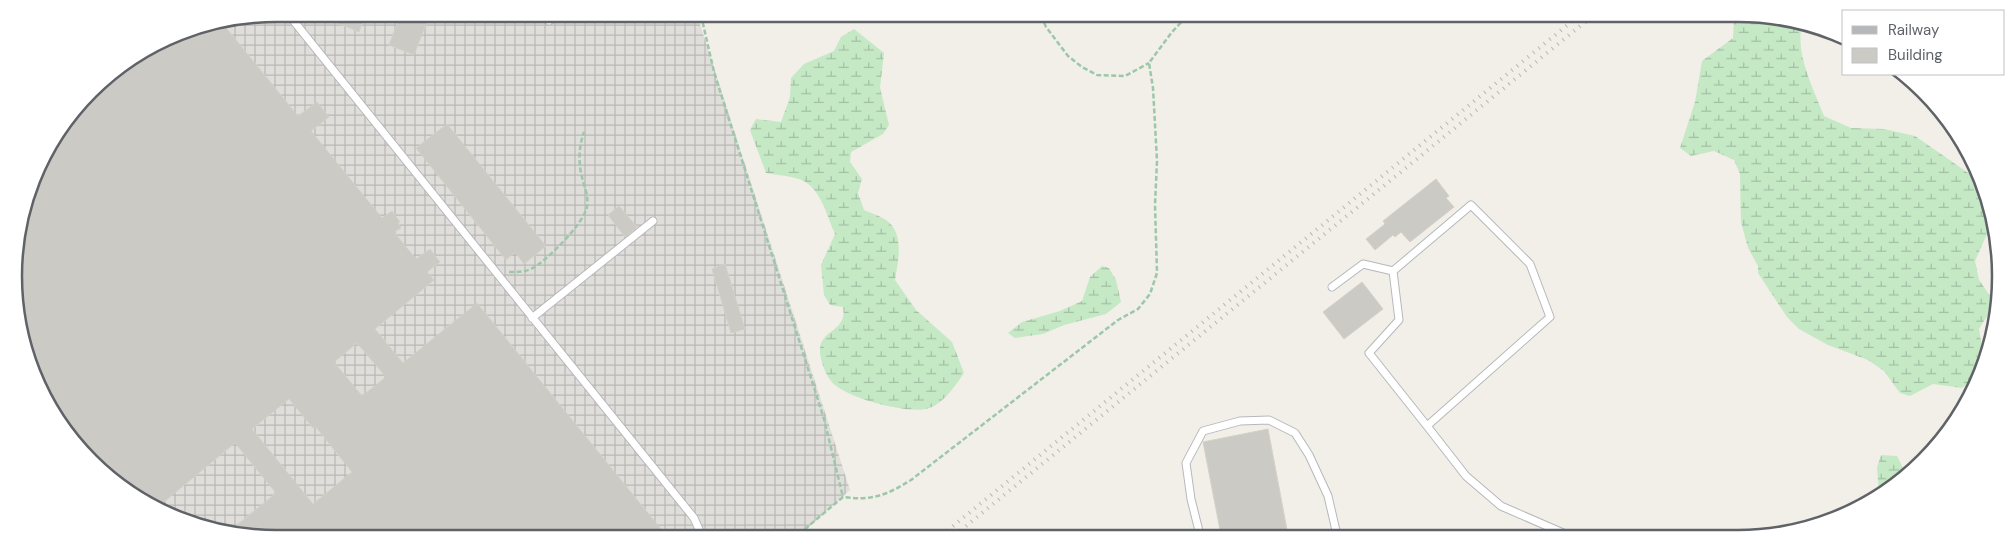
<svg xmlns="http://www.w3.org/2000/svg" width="2015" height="552" font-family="'DM Sans',sans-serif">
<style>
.industrial{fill:url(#industrial-grid)}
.wetland{fill:url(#wetland-marsh)}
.building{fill:#cccac5;stroke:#d6d1c6;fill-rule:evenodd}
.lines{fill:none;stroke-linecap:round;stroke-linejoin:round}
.lane-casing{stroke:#b5b8bc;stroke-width:9}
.path{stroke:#9cc7a9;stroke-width:2.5;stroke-dasharray:5 2.5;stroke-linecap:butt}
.lane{stroke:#fff;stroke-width:7}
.rail{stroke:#b6b7b8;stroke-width:4;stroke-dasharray:1 6;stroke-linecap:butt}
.rim{fill:none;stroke:#5f6368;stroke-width:2.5}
</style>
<defs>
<pattern id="industrial-grid" width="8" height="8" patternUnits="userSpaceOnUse" patternTransform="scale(1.25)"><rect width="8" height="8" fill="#e0deda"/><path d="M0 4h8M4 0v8" fill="none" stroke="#b9b8b5"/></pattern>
<pattern id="wetland-marsh" width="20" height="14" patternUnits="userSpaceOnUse" patternTransform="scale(1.25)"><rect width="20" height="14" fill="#c5e8c5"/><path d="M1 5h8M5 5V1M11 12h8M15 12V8" fill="none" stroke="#a3c0a4"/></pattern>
</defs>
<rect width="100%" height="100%" fill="#f1efe8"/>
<path class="industrial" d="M276,14L697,15L850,490L801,534L225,533L131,494L68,435L23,344L14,259L41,160L103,79L176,34Z"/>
<path class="wetland" d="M1734,19H1790L1802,24C1795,54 1813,87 1824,116L1851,128L1884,129L1915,136L1977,179L1996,225V233L1986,236L1975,261L1979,280L1995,303L1979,329C1984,363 1990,365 1962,388L1933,384L1910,396L1900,393L1884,371L1868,360L1828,345L1799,329L1787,317L1758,273V266L1748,248L1741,222L1740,174L1734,160L1714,151L1691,156L1680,148L1695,102L1702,61L1733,38Z
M854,29L884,53L880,88L889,125L883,134L851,152L850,162L862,179L858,193L864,210C871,213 880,216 886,220C905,233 898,262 895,280L916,310L952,342L964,373C954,387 943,405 926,409C905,413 851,399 835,385C827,379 820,361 820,351C819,329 848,332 843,307L830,305L824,295L821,265L835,234C827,216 821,189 802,180C791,176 777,175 766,173L750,130L756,119L781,122L790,97L791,78L804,64L834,51L841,37Z
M1102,266L1109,268L1116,280L1121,302L1106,314L1064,325L1043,334L1015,338L1008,333L1022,322L1060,311L1082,301L1090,277Z
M1881,455L1897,456L1907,476L1879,494L1877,467Z"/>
<path class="building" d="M316,14H365L359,32Z
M401,14H430L414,55L389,45Z
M223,24L298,116L317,102L329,117L311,131L382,218L392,211L400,222L398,223L401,228L394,232L416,259L430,249L440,262L427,272L434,280L375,329L403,363L477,303L665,534L227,533L276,493L235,443L159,506L131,494L68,435L23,344L14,259L41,160L103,79L176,34ZM357,343L386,377L362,396L334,362ZM289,399L313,428L315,426L352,472L313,504L252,429Z
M447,124L546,246L524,264L515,252L506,260L416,148Z
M1436,179L1449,196L1446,198L1454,207L1410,242L1401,232L1395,237L1393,235L1375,250L1366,239L1385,224L1383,221Z
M619,206L637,227L625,237L608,215Z
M725,264L745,329L731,333L712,269Z
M1362,282L1383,309L1344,339L1323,312Z
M1268,429L1288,535H1221L1203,442Z"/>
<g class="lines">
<defs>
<path id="lane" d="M288,14L694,518L701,534
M548,15L549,21
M1393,271L1399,320L1369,353L1427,426
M1332,287L1363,264L1393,271L1471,205L1530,264L1550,317L1427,426L1466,476L1501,506L1570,536
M532,318L653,221
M1200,535L1191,499L1186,463L1203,431L1240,421L1269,420L1295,433L1309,455L1328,496L1337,535"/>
</defs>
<use href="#lane" class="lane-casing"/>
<path class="path" d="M701,15L714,72L824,419L843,497
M1041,16L1046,27L1068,56L1082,67L1097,75L1125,76L1149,63
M509,272C517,272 524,272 531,269C546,262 584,223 587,207C589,196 584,187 582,177C578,162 579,146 584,132
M799,534L843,497C872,501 887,495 911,480L1118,320L1138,309L1150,294L1157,273L1155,205L1157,161L1153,88L1149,63L1172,32L1186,17"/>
<use href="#lane" class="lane"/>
<path class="rail" d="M942,535L1576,18
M955,535L1590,18"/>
</g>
<path d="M0 0H2015V552H0ZM276 22H1738A254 254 0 0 1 1992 276V276A254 254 0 0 1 1738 530H276A254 254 0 0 1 22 276V276A254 254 0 0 1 276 22Z" fill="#fff" fill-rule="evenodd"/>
<path class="rim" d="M276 22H1738A254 254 0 0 1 1992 276V276A254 254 0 0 1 1738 530H276A254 254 0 0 1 22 276V276A254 254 0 0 1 276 22Z"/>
<rect x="1842" y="10" width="162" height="65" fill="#ffffff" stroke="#bfc1c3"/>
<rect x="1852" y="26" width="25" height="8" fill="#b6b7b8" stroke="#bfc1c3"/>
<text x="1888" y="35" font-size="15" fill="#5f6368">Railway</text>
<rect x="1852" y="48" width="25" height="15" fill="#cccac5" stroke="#bfc1c3"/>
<text x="1888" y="60" font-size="15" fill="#5f6368">Building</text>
</svg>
